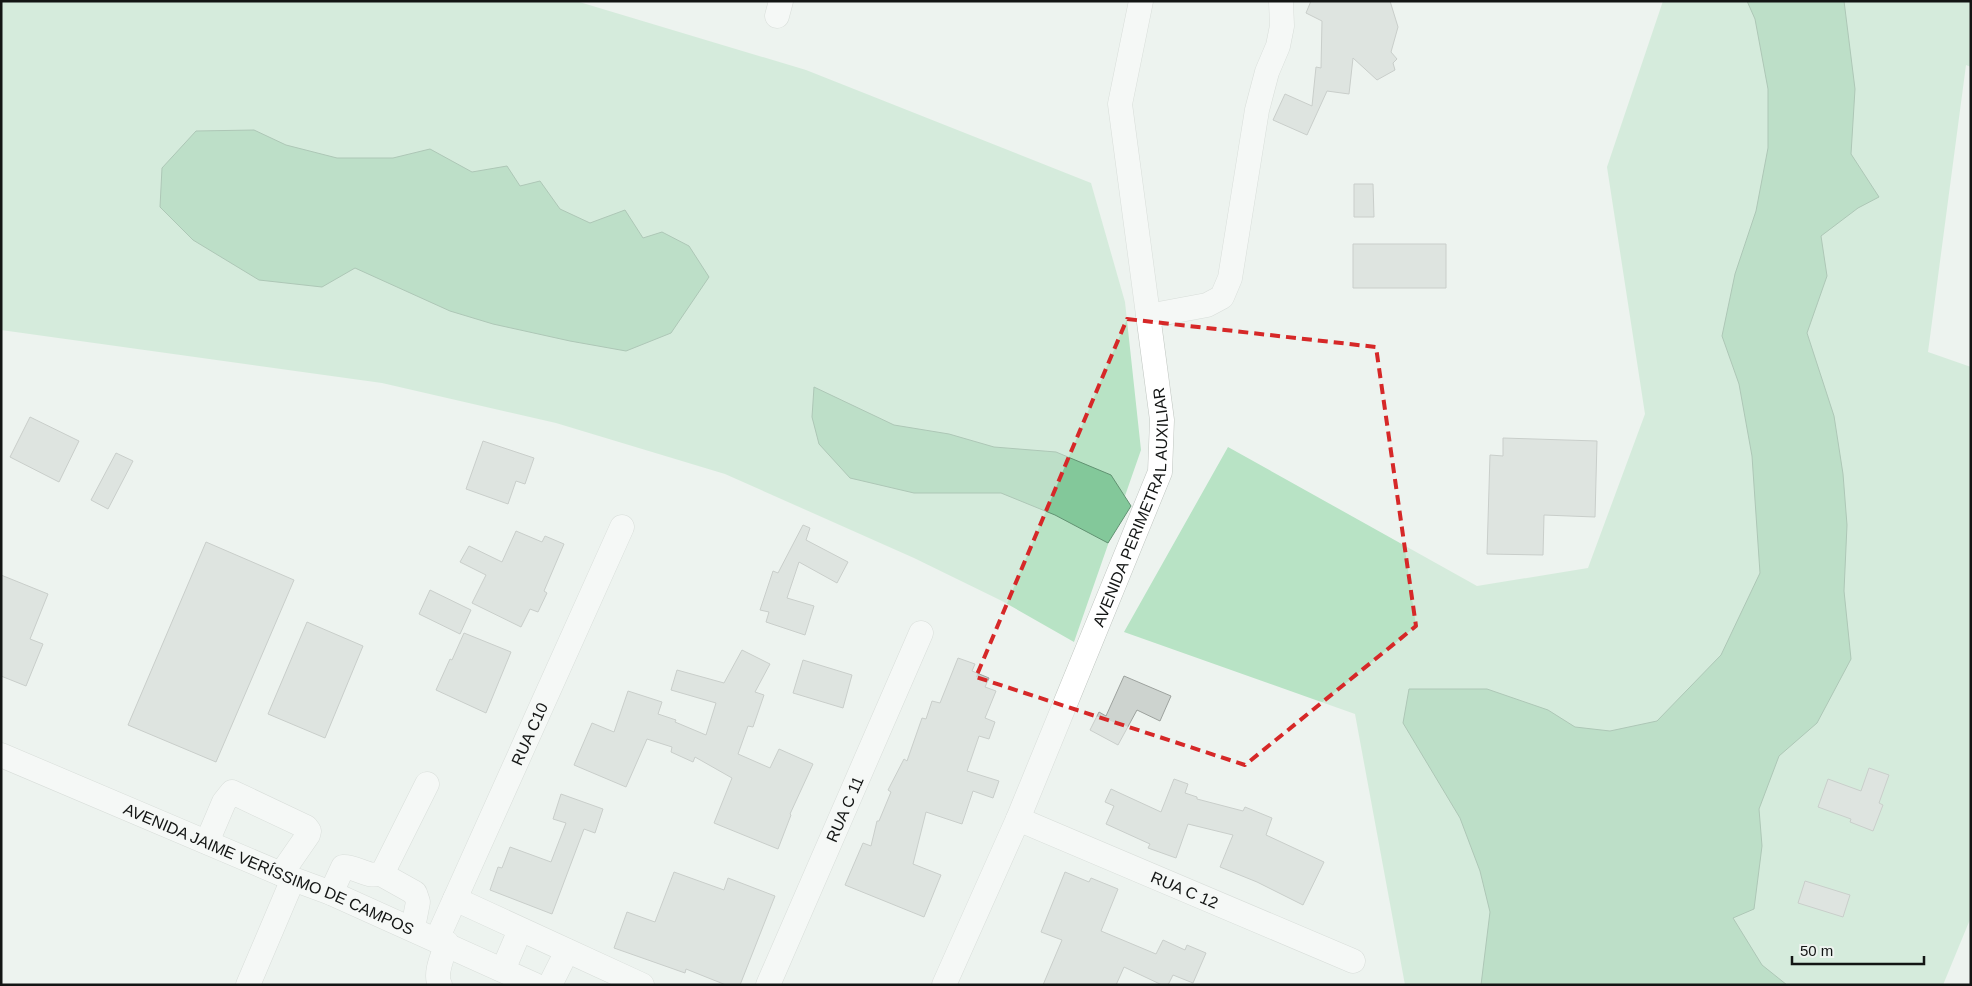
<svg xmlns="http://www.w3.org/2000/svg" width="1972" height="986" font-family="Helvetica,sans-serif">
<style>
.green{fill:#b8e3c5}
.water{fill:#83c89a;stroke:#619272}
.building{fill:#cdd3cf;stroke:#9da29e}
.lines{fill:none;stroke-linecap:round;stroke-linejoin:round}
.minor-casing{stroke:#c0c6c1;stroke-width:25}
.minor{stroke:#fff;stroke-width:24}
.marked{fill:none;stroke:#d62828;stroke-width:4;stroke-dasharray:10 6;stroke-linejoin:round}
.labels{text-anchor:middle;stroke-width:5;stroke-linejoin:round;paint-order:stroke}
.street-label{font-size:16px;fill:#131514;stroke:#edf3ef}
</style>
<rect width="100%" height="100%" fill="#edf3ef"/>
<path class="green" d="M1,1H576L806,70L1091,183L1125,302L1141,450L1074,642L1002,601L914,558L725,474L556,423L382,383L1,330Z
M1663,1H1971V67L1966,65L1928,352L1971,367V917L1943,985H1405L1355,714L1124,632L1228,447L1477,586L1588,568L1645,414L1607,167Z"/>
<path class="water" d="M1747,1H1844L1855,89L1851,154L1879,197L1858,208L1821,236L1827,276L1807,333L1834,416L1843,474L1847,525L1844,591L1851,659L1817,723L1779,756L1759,809L1762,846L1754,909L1733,918L1762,965L1787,985H1481L1490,912L1480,871L1460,818L1403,723L1409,689H1487L1548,710L1575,727L1610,731L1657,721L1721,655L1760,573L1752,456L1739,384L1722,336L1735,274L1756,211L1768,148V89L1755,19Z
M254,130L286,145L337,158H393L430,149L472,172L507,166L520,186L540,181L560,209L590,223L625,210L643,238L662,232L689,246L709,277L671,333L626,351L570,341L493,324L450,311L355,268L322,287L259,280L193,240L160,207L162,168L196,131Z
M814,387L894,425L949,434L994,447L1056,452L1111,475L1131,506L1108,543L1055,515L1001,493H914L850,478L819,444L812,417Z"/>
<path class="building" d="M1311,1H1390L1398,27L1391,52L1397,59L1393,63L1395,70L1377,80L1353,58L1349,94L1327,91L1307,135L1273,120L1285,94L1312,106L1316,67L1321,68L1322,21L1306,13Z
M1354,184H1373L1374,217H1354Z
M1353,244H1446V288H1353Z
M30,417L79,441L59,482L10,457Z
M1503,438L1597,441L1595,517L1544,515L1543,555L1487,554L1490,455L1503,456Z
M483,441L534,458L525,484L516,481L508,504L466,489Z
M116,453L133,461L108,509L91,500Z
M803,525L810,528L806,540L848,562L837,583L799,562L787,598L814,606L805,635L766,622L769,612L760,610L773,571L778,573Z
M516,531L542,542L545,536L564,544L544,591L547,593L538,612L530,609L521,627L472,603L486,575L460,562L469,546L502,562Z
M206,542L294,580L216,762L128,725Z
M1,575L48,594L30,639L43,644L26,686L1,676Z
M430,590L471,610L460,634L419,614Z
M307,622L363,646L325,738L268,714Z
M464,633L511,652L486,713L436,690L450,659L452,660Z
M742,650L770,664L755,692L764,695L753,727L748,726L738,754L770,768L779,749L813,764L790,814L791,815L778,849L714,823L732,778L695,757L693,762L671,752L672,747L647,739L626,787L574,765L592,723L614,732L628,691L662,702L658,714L676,720L675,722L706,735L716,703L671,690L677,670L724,683Z
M958,658L975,664L972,671L989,678L985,687L996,691L985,718L995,722L989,739L979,736L967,771L999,781L993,798L973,791L962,824L926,812L913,864L941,875L924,917L845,885L863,843L871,846L877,821H879L891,792L888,790L904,759L907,761L922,718L926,719L932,701L940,703Z
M803,660L852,675L843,708L793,693Z
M1124,676L1171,696L1160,721L1137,710L1118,745L1090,730L1099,712L1106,716Z
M1869,768L1889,775L1879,803L1883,805L1873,831L1850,822L1851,819L1818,807L1828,779L1861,791Z
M1174,779L1188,784L1185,793L1197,797V799L1243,811L1245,807L1272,818L1266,835L1324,862L1303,905L1257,882L1220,867L1233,835L1188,824L1176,858L1148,848L1150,844L1106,824L1114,806L1105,802L1111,789L1161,812Z
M561,794L603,809L595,833L584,829L552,914L490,890L498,867L502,868L510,847L551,862L566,823L553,819Z
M674,872L724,890L728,878L775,896L740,985H726L686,969L685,973L614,948L627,912L655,922Z
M1065,872L1089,882L1091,878L1118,889L1101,931L1156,954L1163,940L1185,950L1187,945L1206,953L1193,983L1173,975L1168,985H1162L1124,967L1116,985H1043L1062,940L1041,932Z
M1805,881L1850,895L1843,917L1798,903Z"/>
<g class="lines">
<defs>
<g id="minor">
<path d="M777,16L781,1"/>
<path d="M1148,316L1207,305L1222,297L1230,278L1257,110L1267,72L1278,46L1282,26L1281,1"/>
<path id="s1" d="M1,755L293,879L331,893L535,985"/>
<path id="s2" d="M1018,819L1353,961"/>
<path d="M207,842L224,802L232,792L306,827L309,831L308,835L281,874"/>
<path d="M381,874L415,893L418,902L413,928"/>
<path d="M331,893L343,867C358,866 368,880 383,872L427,784"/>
<path d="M455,899L642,985"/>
<path id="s3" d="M437,939L622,527"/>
<path d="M503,970L520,930"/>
<path d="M248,985L293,879"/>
<path d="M440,985C434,974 443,955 447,943"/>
<path d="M550,985L567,951"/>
<path id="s4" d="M768,985L921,633"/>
<path id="s5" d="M944,985L1018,819L1160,472L1162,420L1120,104L1141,1"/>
</g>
</defs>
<use href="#minor" class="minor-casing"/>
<use href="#minor" class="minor"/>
</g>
<path d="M0 0H1972V986H0ZM1127,319L1376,347L1416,626L1245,765L976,677Z" fill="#edf3ef" fill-opacity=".55" fill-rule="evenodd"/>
<path class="marked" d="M1127,319L1376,347L1416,626L1245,765L976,677Z"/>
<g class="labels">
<g class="street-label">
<text dy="6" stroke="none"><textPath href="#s5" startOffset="516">AVENIDA PERIMETRAL AUXILIAR</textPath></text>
<text dy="6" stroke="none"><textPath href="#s3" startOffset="225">RUA C10</textPath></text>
<text dy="6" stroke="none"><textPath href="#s4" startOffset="192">RUA C 11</textPath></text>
<text dy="6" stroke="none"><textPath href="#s1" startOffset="291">AVENIDA JAIME VERÍSSIMO DE CAMPOS</textPath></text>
<text dy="6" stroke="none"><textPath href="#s2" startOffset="181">RUA C 12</textPath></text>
</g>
</g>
<rect width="1972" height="986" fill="none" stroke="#131514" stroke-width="5"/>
<path d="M1792 956v8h132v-8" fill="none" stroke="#131514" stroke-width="2.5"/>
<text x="1800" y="956" font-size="15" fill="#131514" stroke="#edf3ef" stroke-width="4" paint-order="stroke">50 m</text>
</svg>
